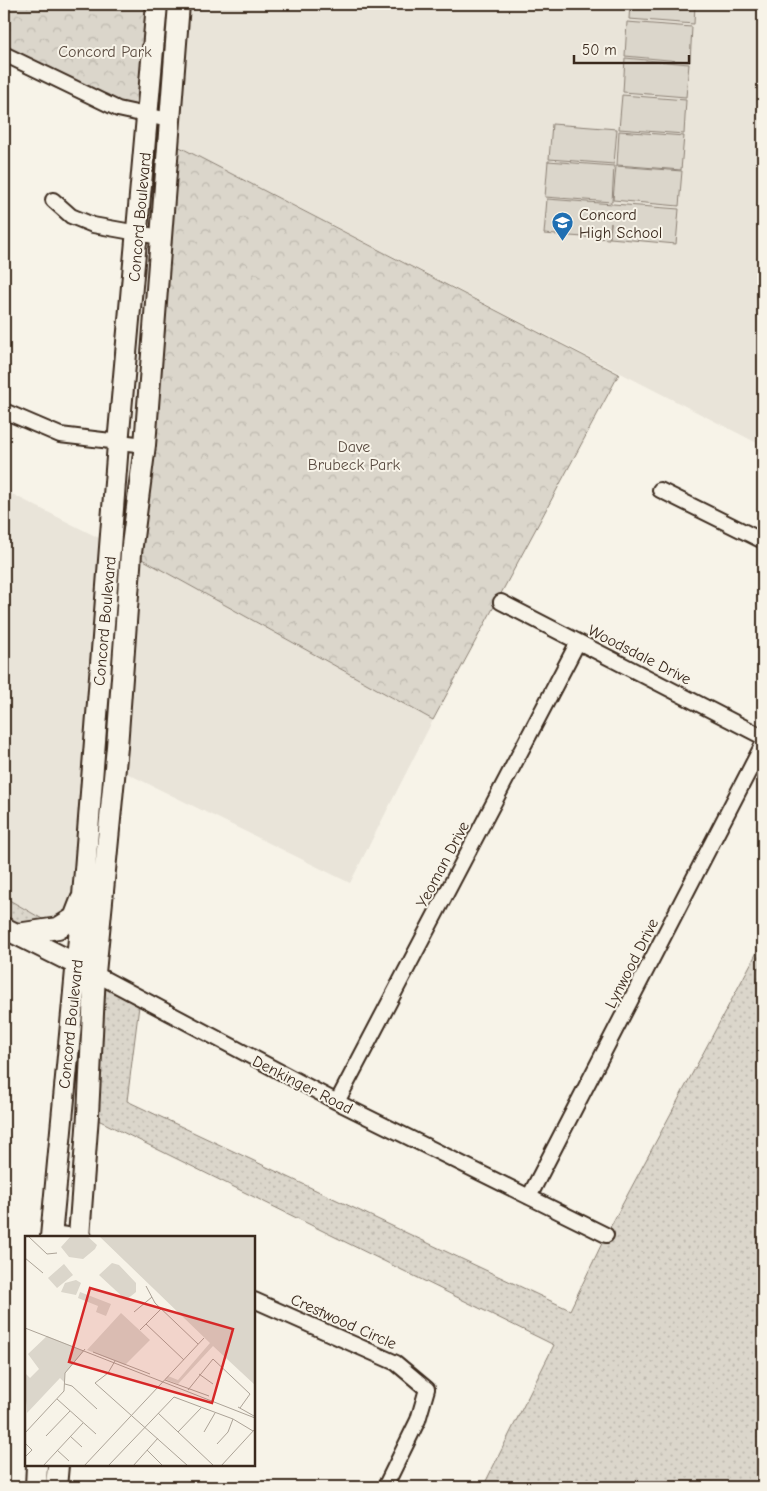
<svg xmlns="http://www.w3.org/2000/svg" width="767" height="1491" font-family="'Comic Neue',sans-serif">
<style>
.built{fill:#e9e4d9}
.grass{fill:url(#grass-dots);stroke:#8b8074}
.park{fill:url(#park-crowns);stroke:#8b8074}
.pitch{fill:#dbd6cb;stroke:#8b8074}
.lines{fill:none;stroke-linecap:round;stroke-linejoin:round}
.street-casing{stroke:#3b2a1e;stroke-width:18}
.secondary-casing{stroke:#3b2a1e;stroke-width:24}
.street{stroke:#f7f3e8;stroke-width:14}
.secondary{stroke:#f7f3e8;stroke-width:20}
.labels{text-anchor:middle;stroke-width:4;stroke-linejoin:round;paint-order:stroke}
.park-label{font-size:16px;fill:#5b4c41;stroke:#f7f3e8}
.poi-label{font-size:16px;fill:#3b2a1e;stroke:#f7f3e8;text-anchor:start}
.street-label{font-size:16px;fill:#3b2a1e;stroke:#f7f3e8}
.inset-road{fill:none;stroke:#aca397;stroke-width:1}
.view{fill:#d62828;fill-opacity:0.15;stroke:#d62828;stroke-width:2.5}
.inset-edge{fill:none;stroke:#3b2a1e;stroke-width:2.5}
</style>
<defs>
<pattern id="grass-dots" width="8" height="8" patternUnits="userSpaceOnUse" patternTransform="scale(1.25)"><rect width="8" height="8" fill="#dbd6cb"/><path d="M2 2h.1M6 6h.1" fill="none" stroke="#bdb8ae" stroke-width="1.8" stroke-linecap="round"/></pattern>
<pattern id="park-crowns" width="20" height="18" patternUnits="userSpaceOnUse" patternTransform="scale(1.25)"><rect width="20" height="18" fill="#dbd6cb"/><path d="M2 6a3 3 0 1 1 6 0M12 15a3 3 0 1 1 6 0" fill="none" stroke="#bdb8ae"/></pattern>
</defs>
<rect width="100%" height="100%" fill="#f7f3e8"/>
<filter id="ink" filterUnits="userSpaceOnUse"><feTurbulence type="fractalNoise" baseFrequency=".02" numOctaves="2"/><feDisplacementMap in="SourceGraphic" scale="10" xChannelSelector="R" yChannelSelector="G"/><feConvolveMatrix kernelMatrix="1 2 1 2 8 2 1 2 1" color-interpolation-filters="sRGB"/></filter>
<g filter="url(#ink)">
<path class="built" d="M179,4H763V446L168,141Z
M4,490L111,544L83,896L58,928L4,897Z
M131,553L433,720L350,883L114,767Z"/>
<path class="grass" d="M4,897L58,928H4Z
M763,941V1487H483L554,1345L88,1115L95,973L140,998L127,1101L570,1310L606,1235Z"/>
<path class="park" d="M4,4H157L148,115L4,54Z
M168,141L619,374L433,720L131,553Z"/>
<path class="pitch" d="M630,4H695L694,24L629,19Z
M627,22L692,27L690,62L625,56Z
M625,58L689,64L686,97L623,92Z
M622,95L686,100L684,134L619,129Z
M552,124L617,129L614,164L549,159Z
M619,131L684,136L681,170L617,165Z
M548,161L614,166L612,202L545,197Z
M616,166L682,171L679,206L613,200Z
M547,199L679,209L676,244L610,238L611,223L609,239L544,234Z"/>
<g class="lines">
<defs>
<path id="street" d="M4,54L118,109L169,120
M53,200L71,216L93,225L160,237
M4,411L60,435L145,445
M660,490L763,541
M501,602L763,737
M88,970L337,1102L606,1235
M337,1102L578,642
M529,1197L763,744
M51,1233L84,1237
M254,1300L396,1363L427,1389L418,1420L385,1487"/>
<path id="secondary" d="M4,928L76,964
M17,934L58,928L74,918L81,900
M51,1237L83,896L118,444L157,4
M79,1237L88,1115L95,973L117,747L131,553L145,445L179,4
M36,1487L37,1465
M56,1487L58,1465"/>
</defs>
<use href="#street" class="street-casing"/>
<use href="#secondary" class="secondary-casing"/>
<use href="#street" class="street"/>
<use href="#secondary" class="secondary"/>
</g>
</g>
<defs>
<symbol id="school-pin" viewBox="-11 -11 22 30"><path d="M0 17L-7.5 6A9.5 9.5 0 1 1 7.5 6Z" fill="#1f6fb2" stroke="#f7f3e8"/><path d="M0-5L7-2L0 1L-7-2ZM-4 1L0 2.5L4 1V4Q0 6-4 4Z" fill="#fff"/></symbol>
</defs>
<g fill-rule="evenodd">
<use href="#school-pin" x="550" y="210" width="25" height="34"/>
</g>
<g class="labels">
<g class="park-label">
<text x="105" y="57">Concord Park</text>
<text x="354" y="452">Dave<tspan x="354" dy="18">Brubeck Park</tspan></text>
</g>
<g class="poi-label">
<text x="579" y="220">Concord<tspan x="579" dy="18">High School</tspan></text>
</g>
<g class="street-label">
<text transform="translate(139 217) rotate(-85)" y="6">Concord Boulevard</text>
<text transform="translate(104 621) rotate(-85)" y="6">Concord Boulevard</text>
<text transform="translate(640 654) rotate(27)" y="6">Woodsdale Drive</text>
<text transform="translate(442 864) rotate(-62)" y="6">Yeoman Drive</text>
<text transform="translate(631 963) rotate(-63)" y="6">Lynwood Drive</text>
<text transform="translate(70 1024) rotate(-84)" y="6">Concord Boulevard</text>
<text transform="translate(303 1084) rotate(27)" y="6">Denkinger Road</text>
<text transform="translate(344 1321) rotate(24)" y="6">Crestwood Circle</text>
</g>
</g>
<g transform="translate(25 1236)">
<rect width="230" height="230" fill="#f7f3e8"/>
<path d="M74,0H230V149L188,110L153,148L140,143L143,140L153,144L185,107Z" fill="#dbd6cb"/>
<path d="M96,77L125,104L100,129L62,114ZM22,100L59,115L40,137L39,146L35,142L2,177L0,137L5,142L14,133L3,118Z" fill="#dbd6cb"/>
<path d="M46,0H62L72,9L70,13L58,23L44,21L36,11ZM87,27L94,29L111,47V56L101,64L74,39ZM39,28L48,39L32,52L23,42ZM51,44L56,47L51,59L36,56L40,47ZM55,56L86,68L81,80L71,76L73,70L53,62ZM27,108L46,120L39,131L20,119ZM22 136a7 7 0 1 1 14 0a7 7 0 1 1-14 0ZM10,149L18,157L3,173L0,160Z" fill="#dbd6cb"/>
<path class="inset-road" d="M3,0L22,18L32,17M0,22L18,37M121,50L130,67L173,108M109,76L127,61M121,88L159,124M0,92L230,182M115,94L136,73M68,116L125,138M90,125L83,137L70,147L163,230M174,138L188,148M140,144L184,160M40,148L47,150L72,173M163,154L188,123L225,158L215,172M32,163L71,198M213,171L229,180M133,177L189,230M153,196L176,172M179,196L190,177M0,197L39,155L40,137L60,113M21,200L45,175M45,200L57,211M0,207L7,214L0,221M192,208L203,196L208,183M32,214L44,225M122,214L138,230M18,230L58,187M59,230L179,102M83,230L149,161L208,183L228,195M108,230L133,202M196,230L230,193"/>
<path class="view" d="M65,52L208,93L187,167L44,126Z"/>
<rect width="230" height="230" class="inset-edge"/>
</g>
<rect width="767" height="1491" fill="none" stroke="#f7f3e8" stroke-width="20"/>
<rect x="10" y="10" width="747" height="1471" fill="none" stroke="#3b2a1e" stroke-width="2" filter="url(#ink)"/>
<path d="M574 55v8h115v-8" fill="none" stroke="#3b2a1e" stroke-width="2.5"/>
<text x="582" y="55" font-size="15" fill="#3b2a1e" stroke="#f7f3e8" stroke-width="4" paint-order="stroke">50 m</text>
</svg>
